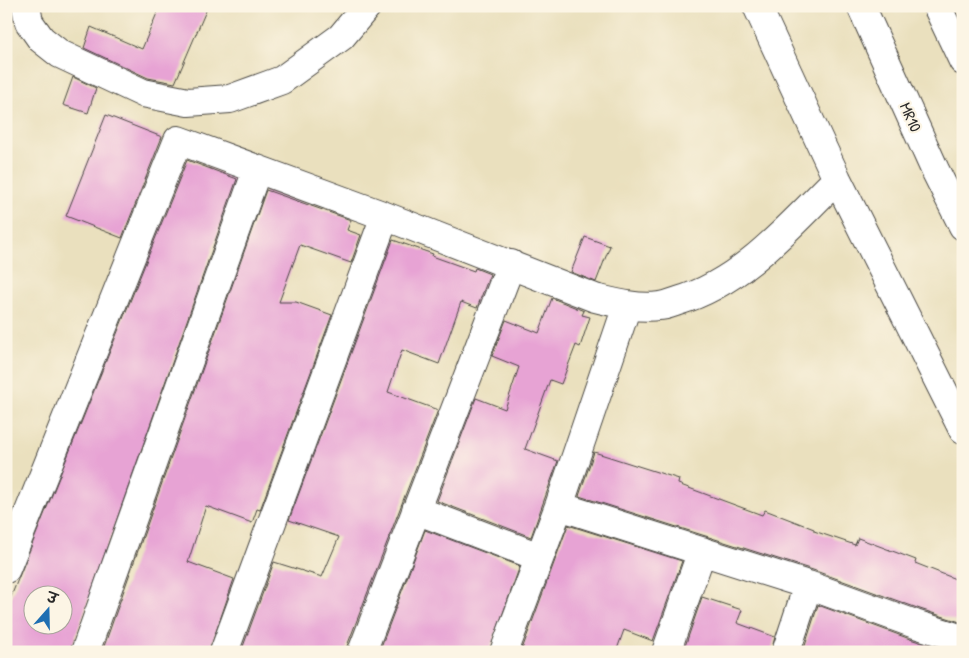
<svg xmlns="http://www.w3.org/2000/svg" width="969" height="658" font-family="'Patrick Hand','Playpen Sans Deva',sans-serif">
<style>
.building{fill:#e7a3d4;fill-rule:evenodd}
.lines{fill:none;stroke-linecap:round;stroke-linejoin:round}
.minor-casing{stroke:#484641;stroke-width:30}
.major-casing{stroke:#484641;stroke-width:30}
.minor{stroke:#fff;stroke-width:28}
.major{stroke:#fff;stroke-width:28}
.labels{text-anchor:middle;stroke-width:4.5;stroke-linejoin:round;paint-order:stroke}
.street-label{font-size:16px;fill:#2b2b2b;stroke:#fcf5e5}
</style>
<rect width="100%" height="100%" fill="#fcf5e5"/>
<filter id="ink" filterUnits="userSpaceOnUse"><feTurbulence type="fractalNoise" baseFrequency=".02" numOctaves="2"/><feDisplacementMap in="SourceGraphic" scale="10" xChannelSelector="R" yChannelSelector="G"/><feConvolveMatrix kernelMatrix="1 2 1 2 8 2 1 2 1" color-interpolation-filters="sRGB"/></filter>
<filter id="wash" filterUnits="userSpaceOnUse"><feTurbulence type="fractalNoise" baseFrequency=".0096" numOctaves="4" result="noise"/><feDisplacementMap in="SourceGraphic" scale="20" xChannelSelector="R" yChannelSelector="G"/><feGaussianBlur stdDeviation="1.12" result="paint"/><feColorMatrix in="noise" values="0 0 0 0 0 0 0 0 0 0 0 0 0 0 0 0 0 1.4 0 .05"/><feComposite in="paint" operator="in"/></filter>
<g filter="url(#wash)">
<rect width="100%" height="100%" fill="#eae0be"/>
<g id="blocks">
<path class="building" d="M160,6H208L175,83L148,78L84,48L91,27L142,49Z
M73,77L96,88L88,113L63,105Z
M106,115L162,137L122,238L66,216Z
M187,160L237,179L70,652H6V609ZM32,596H62V626H32Z
M266,190L351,220L347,230L361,235L351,263L300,245L279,302H296L332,315L260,510L257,509L252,523L206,506L188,562L234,579L209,652H102Z
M585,237L610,246L596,282L571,272Z
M393,240L433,254L432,256L474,271L475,268L490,274L477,308L461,302L439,364L402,350L388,392L438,410L347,646V652H241L274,562L322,577L339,537L289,520Z
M552,298L584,311L582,315L590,317L580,347L576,345L561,384L550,380L525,449L558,461L531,537L437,501L476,398L505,409L519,367L492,356L506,320L539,333Z
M594,452L679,479L678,484L762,515L765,510L814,529V531L855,545L858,538L916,560L915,563L963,582V623L920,609L813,570L579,496Z
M568,525L682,561L653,641L624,630L616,652H521Z
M425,530L520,566L489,652H379Z
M702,597L742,610L737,623L775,637L771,652H683Z
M818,605L910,639L951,652H803Z"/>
</g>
</g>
<g filter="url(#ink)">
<use href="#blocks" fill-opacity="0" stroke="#484641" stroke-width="1"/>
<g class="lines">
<defs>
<path id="minor" d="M26,6L29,22L41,39L60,54L143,93L188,102L230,99L282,80L341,37L367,6
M757,6L837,179L963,430
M559,506L808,585L915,624L963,639
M416,510L539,557
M6,569L178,140L385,216L595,298C616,303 638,309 659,306C665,306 672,303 678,301C743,282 790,225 837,179
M85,652L257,170
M224,652L385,216
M362,652L511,264
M504,652L559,506L627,306
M666,652L702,551
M786,652L808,585"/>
<path id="major" d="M861,6L935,170L963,226
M937,6L963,61"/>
</defs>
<use href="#minor" class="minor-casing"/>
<use href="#major" class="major-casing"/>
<use href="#minor" class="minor"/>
<use href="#major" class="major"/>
</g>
</g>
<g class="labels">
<g class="street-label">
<text transform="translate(911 117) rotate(66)" y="6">MR10</text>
</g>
</g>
<rect width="969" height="658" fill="none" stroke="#fcf5e5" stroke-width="25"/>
<g transform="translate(48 610) rotate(20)"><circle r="24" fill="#fcf5e5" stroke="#a8a49b"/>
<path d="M0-4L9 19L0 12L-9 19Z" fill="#1f6fb2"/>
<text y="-8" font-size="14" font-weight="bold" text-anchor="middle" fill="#2b2b2b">उ</text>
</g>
</svg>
